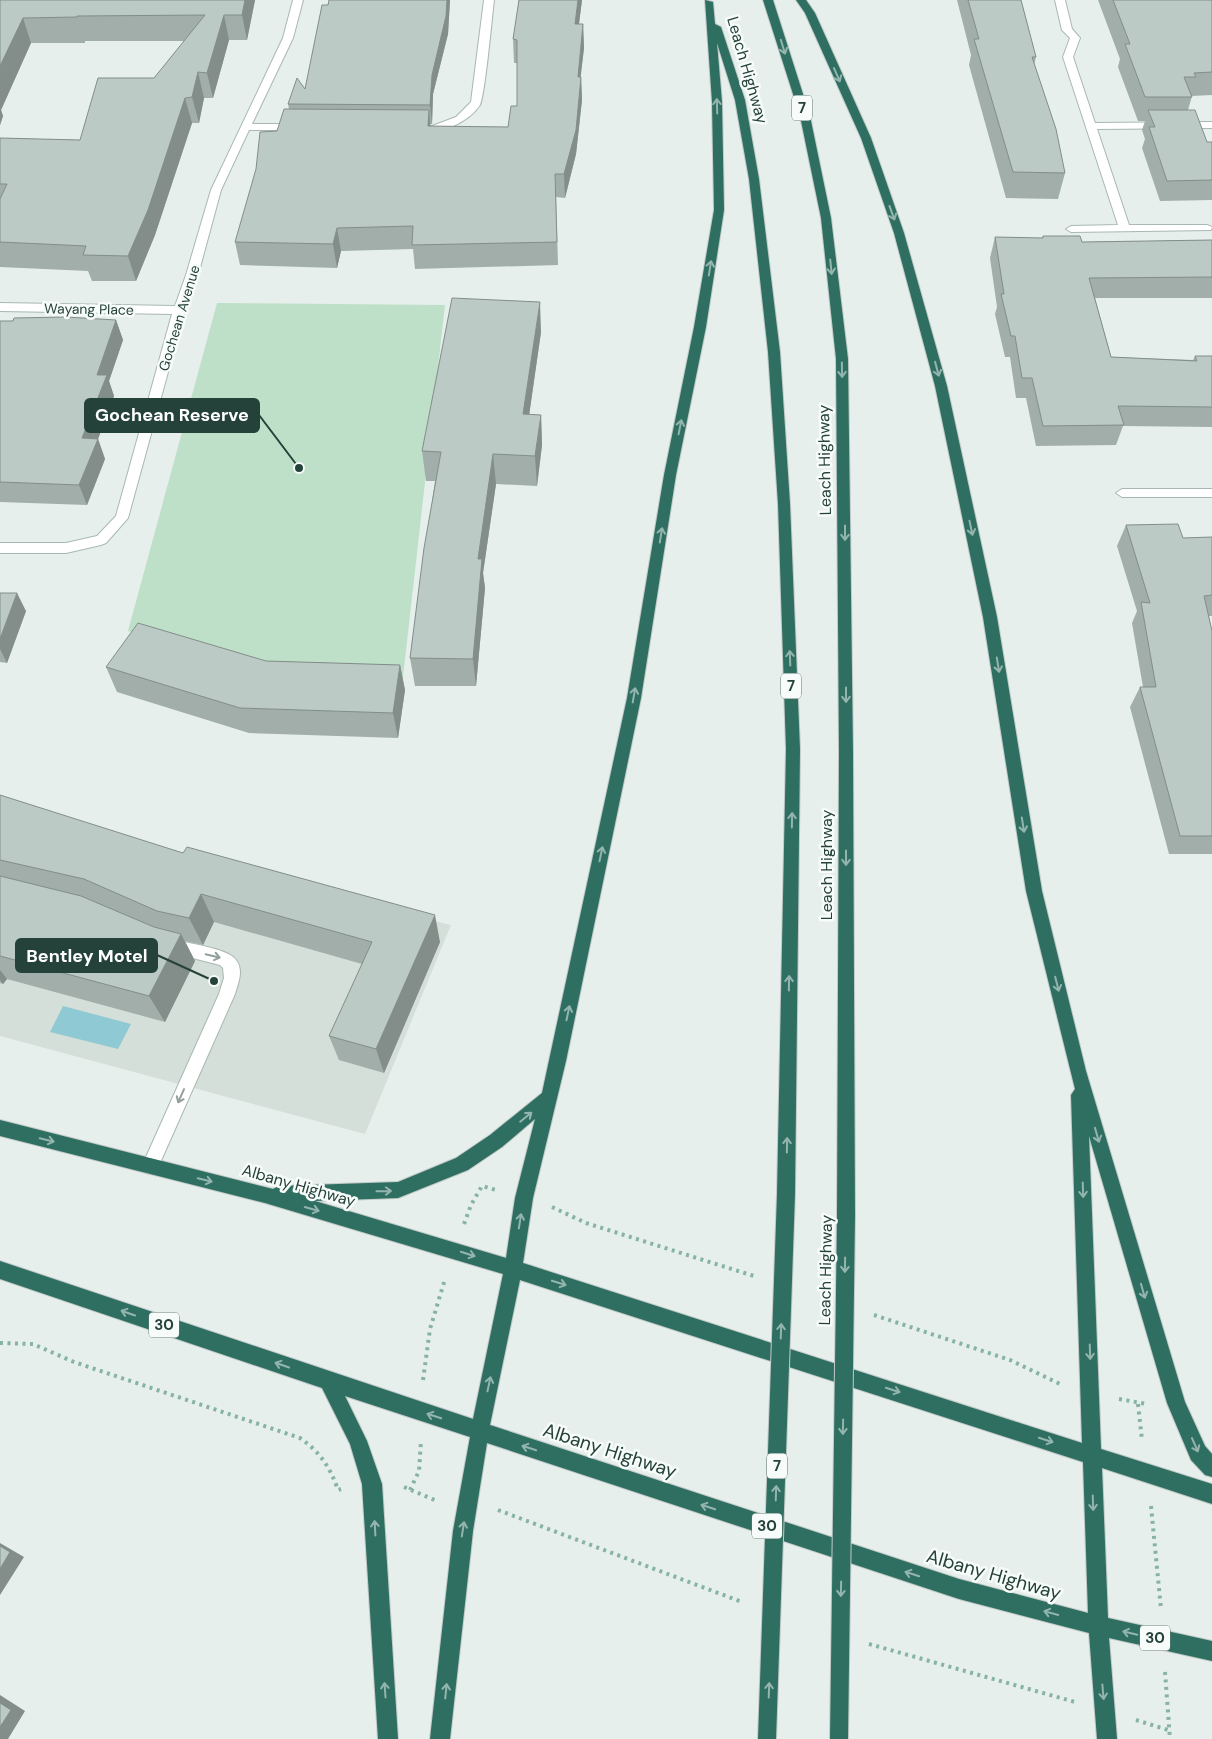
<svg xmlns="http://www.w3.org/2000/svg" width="1212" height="1739" font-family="'DM Sans',sans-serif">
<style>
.built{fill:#d4dfda}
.green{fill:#bfe0c8}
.water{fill:#8ec9d4}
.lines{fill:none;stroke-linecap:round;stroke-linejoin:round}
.lane-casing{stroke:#a8b8b2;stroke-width:2}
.street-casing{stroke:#a8b8b2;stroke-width:2}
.highway-casing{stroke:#c2cac8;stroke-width:2}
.path{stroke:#86b3a5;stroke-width:4;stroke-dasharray:3 4.5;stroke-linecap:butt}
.lane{fill:#fff;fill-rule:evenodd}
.street{fill:#fff;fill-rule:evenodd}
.highway{fill:#2f6f62;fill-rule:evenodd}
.highway-bridge-casing{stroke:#c2cac8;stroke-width:20;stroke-linecap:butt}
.highway-bridge{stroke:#2f6f62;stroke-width:18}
.wall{fill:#a1aea9}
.shaded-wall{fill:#838d89}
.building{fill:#bbcac4;stroke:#838d89}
.oneway{stroke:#93b5ae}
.oneway2{stroke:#92a09c}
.labels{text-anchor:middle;stroke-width:5;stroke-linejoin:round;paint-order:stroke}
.far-street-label{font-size:14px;fill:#24423a;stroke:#f7fbf9}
.shield{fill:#f7fbf9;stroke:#637a73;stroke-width:1}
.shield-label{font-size:15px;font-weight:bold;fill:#24423a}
.street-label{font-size:16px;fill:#24423a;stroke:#f7fbf9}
.near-street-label{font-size:19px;fill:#24423a;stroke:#f7fbf9}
.leader{fill:none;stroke:#24423a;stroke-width:2}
.callout-dot{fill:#24423a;stroke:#f7fbf9;stroke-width:2}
.callout{fill:#24423a;stroke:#24423a;stroke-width:2}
.callout-label{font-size:18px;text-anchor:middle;font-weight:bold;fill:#fff}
</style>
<rect width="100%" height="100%" fill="#e6efeb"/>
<path class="built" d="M0,819L451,925L365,1134L0,1036Z"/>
<path class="green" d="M217,303L445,305L403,677L280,666L128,631Z"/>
<path class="water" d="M63,1006L131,1024L118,1049L50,1032Z"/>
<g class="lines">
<defs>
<path id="lane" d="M170,939C185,943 228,948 236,960C244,970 238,984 235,994L156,1172L150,1174L144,1172L142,1166L219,994L224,978L223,968L220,965L165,951L162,946L165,941Z"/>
<path id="street" d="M293,0H303L293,38L252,124H299L304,127L299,130H249L221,190L198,275L185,310L128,518L106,543L101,545L66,553H0V543H66L97,536L116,516L172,314L0,311V303L175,306L186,275L211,190L283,38Z
M484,0H494C492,16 485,96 480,105C469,122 439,136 418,131V127L432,126L456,117L471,102Z
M1055,0H1065L1072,29L1080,38L1073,57L1095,123L1212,122V128L1097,129L1129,225H1207L1212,227L1211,230L1071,232L1066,229L1071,226L1118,225L1063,57L1070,38L1062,30Z
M1122,489H1212V497H1122L1116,493Z"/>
<path id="highway" d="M705,0L713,2L715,24L721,27L745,100L759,179L780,352L790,504L800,749L795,1194L792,1200L786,1202L780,1200L777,1194L786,749L778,504L768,352L749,179L735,100L717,43L722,102L724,210L706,327L676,475L641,698L566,1061L533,1198L523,1263L1082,1443L1071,1095L1075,1089L1026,891L983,617L935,386L894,233L861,138L805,13L796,0H806L815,13L871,138L904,233L947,386L997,617L1042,891L1086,1071L1185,1402L1205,1446L1212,1454V1477L1205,1475L1191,1460L1167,1403L1089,1136L1101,1449L1212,1484V1504L1102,1468L1108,1618L1212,1641V1661L1109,1638L1117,1739H1097L1089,1633L959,1599L487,1443L473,1531L450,1739H430L453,1531L470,1437L345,1396L367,1441L382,1484L398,1739H378L362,1484L350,1444L322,1388L0,1279V1261L473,1419L503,1274L265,1203L0,1136V1120L273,1189L279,1186L398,1182L456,1158L490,1135L542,1093L627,698L664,475L694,327L714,210L712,102ZM535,1119L515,1198L506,1258L315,1201L398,1198L468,1170L502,1147ZM520,1280L1083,1462L1088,1613L959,1579L490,1425Z
M763,0H773L810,116L831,218L848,359L853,752L855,1216L852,1222L846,1224L840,1222L837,1216L839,752L836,359L821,218L800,116Z"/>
</defs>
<use href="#lane" class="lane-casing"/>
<use href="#street" class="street-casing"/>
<use href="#highway" class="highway-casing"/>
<path class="path" d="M552,1207L586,1223L754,1276
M464,1224L471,1205L482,1186L496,1190
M874,1315L1010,1360L1060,1384
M0,1343L33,1344L74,1362L300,1438C320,1452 330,1467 338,1490L341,1489
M423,1380L430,1329L445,1279
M1119,1399L1147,1404
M1138,1404L1142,1440
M404,1487L437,1501
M410,1490L419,1471L421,1441
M1151,1506L1161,1609
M498,1510L742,1602
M869,1644L1075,1702
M1165,1672L1170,1739
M1136,1720L1168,1730"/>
<use href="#lane" class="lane"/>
<use href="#street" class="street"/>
<use href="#highway" class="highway"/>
<defs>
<path id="highway-bridge" d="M767,1739L786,1194
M839,1739L846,1216"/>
</defs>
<use href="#highway-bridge" class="highway-bridge-casing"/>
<use href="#highway-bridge" class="highway-bridge"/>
</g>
<path class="wall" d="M0,0H255L247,40H229L213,98H204L199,123H192L155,235L136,281H92L88,271L0,267V138L80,140L154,78L185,41H85V43H31L1,110L3,116L0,125Z
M329,0H450L448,34L433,94L432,124H430L431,126L508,127L517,106V63H514L513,39L519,0H582L579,24H583L584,48L580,77H581L582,100L576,154L565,198L556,197L558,265L415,269L413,249L341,251L337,268L240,265L235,242L277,131L289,109L288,104L305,89Z
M957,0H1021L1036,57L1034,65L1065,173L1058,199L1006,198L969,65L971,55Z
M1098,0H1212V95L1192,96L1188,110L1207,142H1212V200L1160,201L1142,148L1145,139L1142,130L1145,121H1138L1118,67L1120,59Z
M1043,236L1082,242L1212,240V298H1095L1111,357L1193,360L1195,356H1212V427L1123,426L1116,445L1036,446L1026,398H1016L1010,357H1005L995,314L997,307L990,258L995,237L1042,238Z
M116,320L123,340L109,381L114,396L98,439L105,459L87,505L0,502V321Z
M541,332L529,415H541L542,445L537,486L496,484L483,573L485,588L476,686H415L410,658L435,481H426L422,451Z
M1126,525L1183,538L1212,537V616H1209L1212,631V854H1169L1130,707L1140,687H1143L1132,623L1137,611L1117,546Z
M0,593L26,611L7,663L0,662Z
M266,661L400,665L405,690L398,738L249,733L117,692L106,667Z
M0,795L440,942L384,1073L339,1060L329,1036L362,964L214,922L203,945L185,941L195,961L165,1022L7,979L3,984L0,983Z"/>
<path class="shaded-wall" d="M245,0H255L247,40L242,15Z
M447,0H450L448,34L433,94L432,124L430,105L432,75Z
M578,0H582L576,47L575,24Z
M224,15L229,40L213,98L207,73Z
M23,18L31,43L1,110L3,116L0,125V66Z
M583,24L584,48L578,100V77Z
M198,72L204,98L199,123L192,97Z
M581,77L582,100L576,154L565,198L564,174Z
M185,98L192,123L155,235L136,281L128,256Z
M429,110L431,134L428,126Z
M337,228L341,251L337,268L333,244Z
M540,302L541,332L525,444L523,414Z
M116,320L123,340L109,381L114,396L98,439L105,459L87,505L79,485L82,438L97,375Z
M541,415L542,445L537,486L535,456Z
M493,454L496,484L483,573L485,588L476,686L473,659L478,559Z
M17,593L26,611L7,663L0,649V639Z
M400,665L405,690L398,738L393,713Z
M201,894L214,922L203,945L189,918Z
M435,915L440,942L384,1073L376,1049Z
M181,934L195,961L165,1022L149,996Z
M0,970L7,979L3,984L0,980Z
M0,1543L24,1557L0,1595Z
M0,1695L25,1711L8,1739H0Z"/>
<path class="building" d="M0,0H245L242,15H224L207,73L198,72L192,97L185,98L148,210L128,256L83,255L86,246L0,242V199L7,184H0V138L80,140L98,78H154L205,15L77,16V17L23,18L0,66Z
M329,0H447L446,16L432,75L430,105L288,104L297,78L305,89L322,5H328Z
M519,0H578L575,24H583L578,77H581L576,130L564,174H555L557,242L412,245L413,226L337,228L333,244L235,242L256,169L260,132L277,131L284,109L429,110L428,126L508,127L511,106H517V40L513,39Z
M968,0H1021L1036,57H1032L1056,129L1065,173L1013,172L974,39H979Z
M1113,0H1212V72L1194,73L1196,77H1184L1192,97H1145L1125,44H1130Z
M1148,110H1195L1207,142H1212V180L1167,181L1149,127H1155Z
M1043,236H1080L1082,242L1212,240V277L1089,278L1111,357L1197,361L1195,356H1212V407L1118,406L1124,425L1043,426L1032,378H1022L1015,336H1011L1001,294H1004L995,237L1043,238Z
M452,298L540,302L523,414L541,415L535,456L493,454L478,559H482L473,659L410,658L424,548L441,452L422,451Z
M66,317L116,320L97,375H107L82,438L98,439L79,485L0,482V321H13L14,318Z
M1178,524L1183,538L1212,537V595L1204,596L1212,631V836H1180L1140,687H1156L1141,602L1150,603L1126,525Z
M0,593H17L0,639Z
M138,623L266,661L400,665L393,713L240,708L106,667Z
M0,795L183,853L187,847L435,915L376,1049L329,1036L372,942L201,894L189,918L157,911L84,879L0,860Z
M0,876L81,896L154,927L181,934L149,996L0,956Z
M0,1546L10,1552L0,1569Z
M0,1703L11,1710L0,1727Z"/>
<defs><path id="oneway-shaft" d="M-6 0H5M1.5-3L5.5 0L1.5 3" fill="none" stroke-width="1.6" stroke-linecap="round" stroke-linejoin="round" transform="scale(1.25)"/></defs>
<g class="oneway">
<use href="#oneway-shaft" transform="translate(783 47) rotate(73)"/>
<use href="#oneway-shaft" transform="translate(837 75) rotate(66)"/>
<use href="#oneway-shaft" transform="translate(717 106) rotate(-92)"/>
<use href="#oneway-shaft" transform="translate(892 213) rotate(70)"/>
<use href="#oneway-shaft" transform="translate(831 267) rotate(84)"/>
<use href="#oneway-shaft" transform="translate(710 268) rotate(-81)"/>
<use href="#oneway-shaft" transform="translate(937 369) rotate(75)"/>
<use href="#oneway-shaft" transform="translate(842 370) rotate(89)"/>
<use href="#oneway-shaft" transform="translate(680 427) rotate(-79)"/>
<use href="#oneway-shaft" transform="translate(971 528) rotate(78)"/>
<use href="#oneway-shaft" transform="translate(845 533) rotate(90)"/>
<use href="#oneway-shaft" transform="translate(661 535) rotate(-81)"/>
<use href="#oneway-shaft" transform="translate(790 658) rotate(-92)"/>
<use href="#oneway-shaft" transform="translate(998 665) rotate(81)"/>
<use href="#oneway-shaft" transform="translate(634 695) rotate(-80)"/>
<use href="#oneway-shaft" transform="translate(846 695) rotate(90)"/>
<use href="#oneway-shaft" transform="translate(792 820) rotate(-89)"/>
<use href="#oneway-shaft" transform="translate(1023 825) rotate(81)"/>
<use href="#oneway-shaft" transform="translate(601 854) rotate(-78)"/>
<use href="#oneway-shaft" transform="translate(846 858) rotate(90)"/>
<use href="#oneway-shaft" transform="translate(789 983) rotate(-89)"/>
<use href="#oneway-shaft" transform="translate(1057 984) rotate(76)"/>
<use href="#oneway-shaft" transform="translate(568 1013) rotate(-78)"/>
<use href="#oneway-shaft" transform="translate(526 1117) rotate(-39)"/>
<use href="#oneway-shaft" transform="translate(1097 1135) rotate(74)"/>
<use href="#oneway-shaft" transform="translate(47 1140) rotate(14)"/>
<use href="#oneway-shaft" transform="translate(787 1145) rotate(-89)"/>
<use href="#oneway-shaft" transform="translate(205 1180) rotate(14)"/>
<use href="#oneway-shaft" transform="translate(1083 1190) rotate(88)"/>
<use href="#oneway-shaft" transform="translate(384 1191) rotate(-1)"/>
<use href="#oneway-shaft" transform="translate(312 1209) rotate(16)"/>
<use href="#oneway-shaft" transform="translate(520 1221) rotate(-81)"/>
<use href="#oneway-shaft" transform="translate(468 1254) rotate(18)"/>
<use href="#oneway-shaft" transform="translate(845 1265) rotate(91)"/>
<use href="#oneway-shaft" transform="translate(559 1283) rotate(17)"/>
<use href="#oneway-shaft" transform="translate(1143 1291) rotate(74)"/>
<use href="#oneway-shaft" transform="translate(128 1313) rotate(-161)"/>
<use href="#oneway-shaft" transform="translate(781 1331) rotate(-88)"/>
<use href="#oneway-shaft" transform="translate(1090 1352) rotate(88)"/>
<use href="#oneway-shaft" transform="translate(282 1365) rotate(-161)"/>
<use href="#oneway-shaft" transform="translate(489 1384) rotate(-78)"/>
<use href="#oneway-shaft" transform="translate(893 1390) rotate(18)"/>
<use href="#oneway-shaft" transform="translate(434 1416) rotate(-162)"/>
<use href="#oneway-shaft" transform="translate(843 1427) rotate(91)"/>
<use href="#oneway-shaft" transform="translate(1046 1440) rotate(18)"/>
<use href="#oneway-shaft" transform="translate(1195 1445) rotate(66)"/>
<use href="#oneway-shaft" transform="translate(529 1448) rotate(-162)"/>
<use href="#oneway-shaft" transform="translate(776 1493) rotate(-88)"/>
<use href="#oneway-shaft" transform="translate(1093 1503) rotate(88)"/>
<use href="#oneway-shaft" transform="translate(708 1507) rotate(-162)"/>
<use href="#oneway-shaft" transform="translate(375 1528) rotate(-93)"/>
<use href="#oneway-shaft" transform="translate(463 1529) rotate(-81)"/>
<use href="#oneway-shaft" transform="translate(912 1574) rotate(-162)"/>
<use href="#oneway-shaft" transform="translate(841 1589) rotate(91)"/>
<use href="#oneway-shaft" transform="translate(1051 1613) rotate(-165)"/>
<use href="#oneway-shaft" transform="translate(1130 1633) rotate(-167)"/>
<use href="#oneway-shaft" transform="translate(385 1690) rotate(-94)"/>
<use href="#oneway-shaft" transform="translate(769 1690) rotate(-88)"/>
<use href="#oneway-shaft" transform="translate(446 1691) rotate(-84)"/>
<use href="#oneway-shaft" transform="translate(1103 1692) rotate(85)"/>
</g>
<g class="oneway2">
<use href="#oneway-shaft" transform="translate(213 956) rotate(13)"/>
<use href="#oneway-shaft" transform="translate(181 1096) rotate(114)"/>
</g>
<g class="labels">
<g class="far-street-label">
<text transform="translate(89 309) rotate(1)" y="5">Wayang Place</text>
<text transform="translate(179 318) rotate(-73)" y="5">Gochean Avenue</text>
</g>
<g class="shield">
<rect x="792" y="95.5" width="20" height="25" rx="4"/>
<rect x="781" y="673.5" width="20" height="25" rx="4"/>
<rect x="149" y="1312.5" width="30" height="25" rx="4"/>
<rect x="767" y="1453.5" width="20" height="25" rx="4"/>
<rect x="752" y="1513.5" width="30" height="25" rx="4"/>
<rect x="1140" y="1625.5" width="30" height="25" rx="4"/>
</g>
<g class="shield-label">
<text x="802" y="113">7</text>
<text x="791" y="691">7</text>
<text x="164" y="1330">30</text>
<text x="777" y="1471">7</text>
<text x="767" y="1531">30</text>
<text x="1155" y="1643">30</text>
</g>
<g class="street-label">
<text transform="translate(748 70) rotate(74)" y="6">Leach Highway</text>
<text transform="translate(824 460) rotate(-91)" y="6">Leach Highway</text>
<text transform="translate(826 865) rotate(-90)" y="6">Leach Highway</text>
<text transform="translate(299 1185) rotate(16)" y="6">Albany Highway</text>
<text transform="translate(825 1270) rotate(-89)" y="6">Leach Highway</text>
</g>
<g class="near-street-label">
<text transform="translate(610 1450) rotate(18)" y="7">Albany Highway</text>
<text transform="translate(994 1574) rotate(16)" y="7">Albany Highway</text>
</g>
</g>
<path class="leader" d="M299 468L259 415M214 981L157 955"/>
<g class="callout-dot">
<circle cx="299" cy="468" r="5"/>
<circle cx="214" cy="981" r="5"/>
</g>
<g class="callout">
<rect x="85" y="399" width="174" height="33" rx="5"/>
<rect x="16" y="939" width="141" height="33" rx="5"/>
</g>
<g class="callout-label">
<text x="172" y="421">Gochean Reserve</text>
<text x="87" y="962">Bentley Motel</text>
</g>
</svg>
